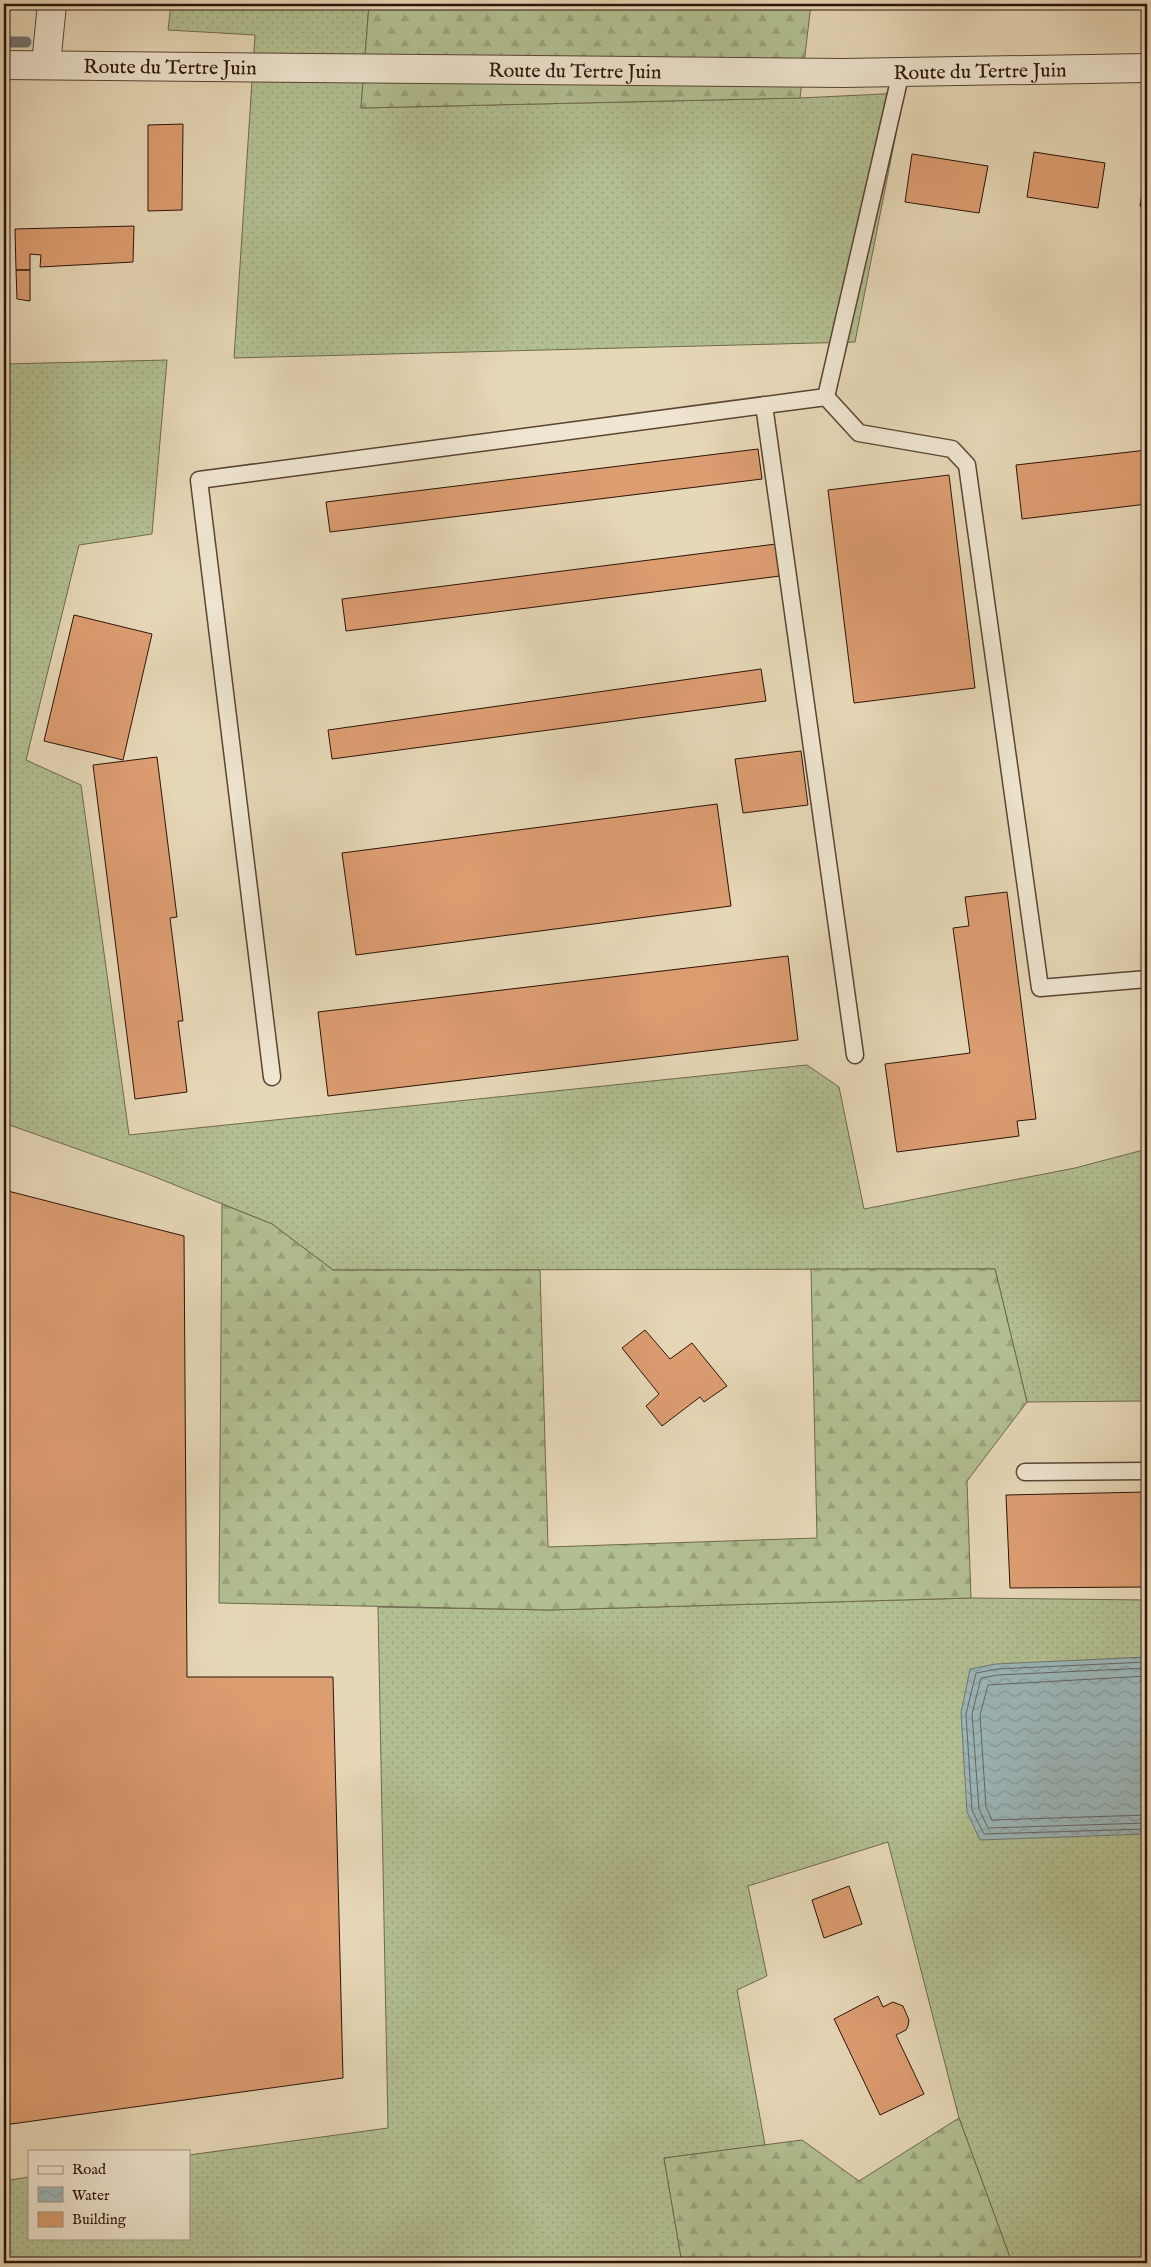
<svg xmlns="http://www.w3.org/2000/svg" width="1151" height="2267" font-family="'IM FELL English',serif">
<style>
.grass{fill:url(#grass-dots);stroke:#6f694d}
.forest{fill:url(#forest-firs);stroke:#6f694d}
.water{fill:url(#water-waves);stroke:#6f7573}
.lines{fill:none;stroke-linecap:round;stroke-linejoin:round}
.shore{stroke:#646562;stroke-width:1}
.stream{stroke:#6f7573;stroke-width:11}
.building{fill:#dc9d71;stroke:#2c1309}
.lane-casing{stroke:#5a4434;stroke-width:19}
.street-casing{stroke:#5a4434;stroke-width:30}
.lane{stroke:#efe5d0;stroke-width:16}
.street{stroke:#efe5d0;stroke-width:28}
.labels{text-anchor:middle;stroke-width:4;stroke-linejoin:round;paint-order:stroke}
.street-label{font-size:20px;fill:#2c1309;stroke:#efe5d0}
</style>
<defs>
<pattern id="grass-dots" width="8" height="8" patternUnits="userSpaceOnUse" patternTransform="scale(1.25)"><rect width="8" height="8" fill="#b2bf91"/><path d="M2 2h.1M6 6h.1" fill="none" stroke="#99a37c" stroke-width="1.8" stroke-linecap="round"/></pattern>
<pattern id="forest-firs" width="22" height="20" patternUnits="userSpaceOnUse" patternTransform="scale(1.25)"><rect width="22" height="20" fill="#b2bf91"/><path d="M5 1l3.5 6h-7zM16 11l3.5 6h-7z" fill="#99a37c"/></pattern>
<pattern id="water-waves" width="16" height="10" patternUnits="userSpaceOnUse" patternTransform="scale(1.25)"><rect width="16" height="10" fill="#9cb7ba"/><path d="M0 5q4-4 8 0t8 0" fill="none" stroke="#879c9f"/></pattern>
</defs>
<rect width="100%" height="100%" fill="#e6d7b6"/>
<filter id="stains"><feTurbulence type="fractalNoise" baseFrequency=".004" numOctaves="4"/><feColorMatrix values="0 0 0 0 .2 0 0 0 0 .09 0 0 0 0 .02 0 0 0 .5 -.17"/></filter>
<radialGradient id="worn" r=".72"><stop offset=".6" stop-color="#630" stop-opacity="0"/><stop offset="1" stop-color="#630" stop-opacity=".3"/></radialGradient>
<path class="grass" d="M171,4H369L361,108L800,98L904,93L855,342L234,358L255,35L168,30Z
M167,360L152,534L79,545L26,760L81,785L129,1135L807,1065L839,1087L864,1209L1075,1168L1147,1149V1401L1027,1402L995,1269L333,1270L272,1224L145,1173L4,1123V364Z
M971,1598L1147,1600V2263H1012L959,2118L888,1842L748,1886L767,1976L737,1990L765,2145L664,2158L682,2263H4V2181L29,2177V2238H189V2155L388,2128L378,1607L549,1610Z"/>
<path class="forest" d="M369,4H811L800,98L361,108Z
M222,1204L272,1224L333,1270H540L548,1547L817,1538L811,1269H995L1027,1402L967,1481L971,1598L549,1610L219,1603Z
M959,2118L1012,2263H682L664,2158L802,2140L859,2181Z"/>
<path class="water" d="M1147,1657V1834L980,1840L967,1812L961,1713L970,1669L996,1664Z"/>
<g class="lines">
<path class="shore" d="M1147,1662L997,1669L976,1673L966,1714L972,1810L984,1834L1147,1829
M1147,1668L998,1675L981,1678L972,1714L979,1809L988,1828L1147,1823
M1147,1676L988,1685L980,1715L986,1807L992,1820L1147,1815"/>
<path class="stream" d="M4,42H26"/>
</g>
<path class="building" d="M183,124L182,210L148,211V125Z
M1034,152L1105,163L1098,208L1027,197Z
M912,154L988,166L979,213L905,202Z
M1147,161V207L1140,206Z
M134,226L133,262L40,267L41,255L30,254V270H16L15,229Z
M16,270H30V301L17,299Z
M758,449L762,479L330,532L326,502Z
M1147,450V504L1022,519L1016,465Z
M949,475L975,688L854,703L828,490Z
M776,544L780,576L346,631L342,599Z
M74,615L152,634L123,760L44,741Z
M761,669L766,701L332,759L328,730Z
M801,751L808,805L743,813L735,759Z
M157,757L177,917L170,918L183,1021H178L187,1092L135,1099L93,765Z
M717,804L731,906L356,955L342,853Z
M1007,892L1036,1119L1017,1121L1019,1136L897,1152L885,1064L970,1053L953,928L969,926L965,897Z
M788,956L798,1040L328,1096L318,1012Z
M4,1190L184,1236L187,1677H333L343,2078L4,2125Z
M645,1330L670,1359L692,1343L727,1386L704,1402L700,1397L662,1426L646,1406L659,1394L622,1348Z
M1147,1492V1587L1010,1588L1006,1495Z
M849,1886L862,1924L824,1938L812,1900Z
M878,1996L883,2007L893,2002L903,2006L909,2020L908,2026L906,2030L896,2035L924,2094L880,2115L834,2019Z"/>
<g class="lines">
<defs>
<path id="lane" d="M826,397L859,433L952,449L967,465L1040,988L1147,979
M764,405L855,1055
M272,1077L199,480L826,397L901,72
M1025,1472L1147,1471"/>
<g id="street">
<path d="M46,64L52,4"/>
<path id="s1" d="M4,65L843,73L1147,68"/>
</g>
</defs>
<use href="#lane" class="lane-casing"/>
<use href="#street" class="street-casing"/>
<use href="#lane" class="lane"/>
<use href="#street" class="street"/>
</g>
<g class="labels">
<g class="street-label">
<text dy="7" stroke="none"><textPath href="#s1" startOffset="166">Route du Tertre Juin</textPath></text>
<text dy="7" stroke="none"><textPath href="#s1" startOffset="571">Route du Tertre Juin</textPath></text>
<text dy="7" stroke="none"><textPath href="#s1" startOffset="976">Route du Tertre Juin</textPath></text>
</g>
</g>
<rect width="1151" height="2267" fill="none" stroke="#e6d7b6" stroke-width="20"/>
<rect x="5" y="5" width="1141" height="2257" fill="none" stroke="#2c1309" stroke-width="2.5"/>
<rect x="10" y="10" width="1131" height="2247" fill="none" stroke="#2c1309"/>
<rect x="28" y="2150" width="162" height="90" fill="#efe5d0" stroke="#a19180"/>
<rect x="38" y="2166" width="25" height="8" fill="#efe5d0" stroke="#a19180"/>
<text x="72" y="2174" font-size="15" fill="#2c1309">Road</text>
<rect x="38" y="2187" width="25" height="15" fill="url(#water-waves)" stroke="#a19180"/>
<text x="72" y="2200" font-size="15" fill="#2c1309">Water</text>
<rect x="38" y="2212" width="25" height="15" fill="#dc9d71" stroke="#a19180"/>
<text x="72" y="2224" font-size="15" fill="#2c1309">Building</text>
<rect width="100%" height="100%" filter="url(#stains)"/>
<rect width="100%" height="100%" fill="url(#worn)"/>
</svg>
